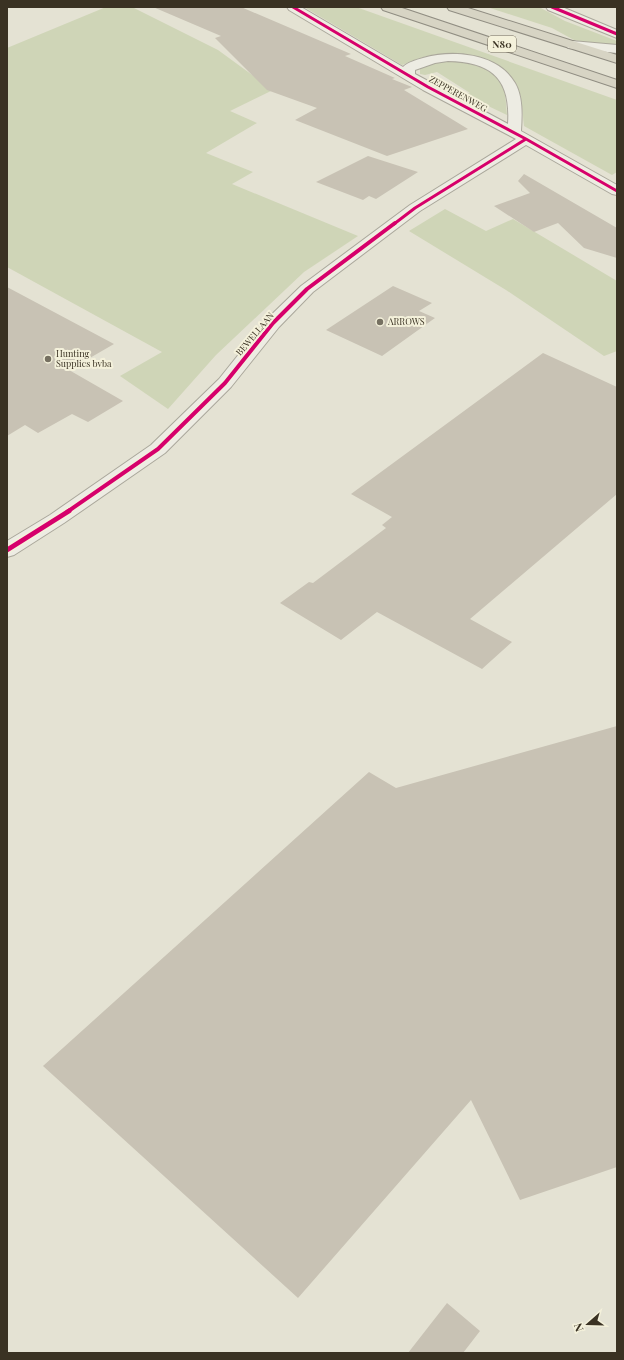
<svg xmlns="http://www.w3.org/2000/svg" width="624" height="1360" font-family="'Playfair Display',serif">
<style>
.green{fill:#cfd5b7}
.building{fill:#c8c2b4}
.lines{fill:none;stroke-linecap:round;stroke-linejoin:round}
.street-casing{stroke:#aaa79b;stroke-width:2}
.highway-casing{stroke:#908d82;stroke-width:2}
.street{fill:#edece3;fill-rule:evenodd}
.highway{fill:#d7d4c4;fill-rule:evenodd}
.cycleway-far2-casing{stroke:#f4f1db;stroke-width:4.5}
.cycleway-far1-casing{stroke:#f4f1db;stroke-width:6}
.cycleway-casing{stroke:#f4f1db;stroke-width:8}
.cycleway-far2{stroke:#d6006c;stroke-width:3}
.cycleway-far1{stroke:#d6006c;stroke-width:4}
.cycleway{stroke:#d6006c;stroke-width:5}
.poi-dot{fill:#767061;stroke:#f4f1db;stroke-width:1.5}
.labels{text-anchor:middle;stroke-width:4;stroke-linejoin:round;paint-order:stroke}
.far-street-label{font-size:9px;fill:#3a3223;stroke:#f4f1db}
.far-poi-label{font-size:9px;fill:#3a3223;stroke:#f4f1db;text-anchor:start}
.shield{fill:#f4f1db;stroke:#726b5a;stroke-width:1}
.shield-label{font-size:10px;font-weight:bold;fill:#3a3223}
</style>
<rect width="100%" height="100%" fill="#e4e2d3"/>
<path class="green" d="M106,7H132L218,50L273,90L230,111L257,123L206,153L253,172L232,184L358,236L304,272L216,355L168,409L120,376L162,352L7,267V48Z
M304,7H356L617,100V172L612,175L524,126C522,110 523,92 513,79C500,60 461,53 440,54C427,55 414,60 402,65Z
M487,7H539L565,21L617,41V47L574,40L552,28Z
M441,60C460,61 492,65 502,84C506,93 506,105 507,115L486,105L460,97L470,93L437,72L425,75L420,74V68Z
M445,209L486,231L513,219L617,281V351L604,356L506,290L409,231Z"/>
<path class="building" d="M153,7H241L351,54L345,56L395,78L392,79L412,87L404,90L468,129L387,156L295,120L317,108L267,90L215,38L221,36Z
M368,156L418,172L376,199L369,196L363,200L316,182Z
M524,174L617,228V258L584,248L558,223L534,232L494,206L530,193L518,181Z
M393,286L432,303L419,311L435,318L382,356L326,330Z
M7,287L114,344L69,370L123,401L88,422L72,414L38,433L25,425L7,436Z
M543,353L617,387V494L470,619L512,642L482,669L377,612L341,640L280,603L309,582L313,583L386,528L382,525L392,517L351,494Z
M617,726V1167L520,1200L471,1100L298,1298L43,1066L369,772L396,788Z
M447,1303L480,1331L463,1353H408Z"/>
<g class="lines">
<defs>
<path id="street" d="M287,7H301L403,67C408,62 416,60 423,58C452,50 497,52 515,83C523,97 522,115 521,131L617,185V195L612,194L526,145L420,211L313,292L279,327L231,387L165,453L64,523L14,555L7,557V541L50,515L151,445L219,379L267,319L301,286L410,205L516,139L423,90L289,10ZM448,61C492,62 511,79 508,124L415,74V70L435,63Z
M546,7H562L617,30V38L548,10Z
M572,41L617,45V53L568,48L566,45L568,42Z"/>
<path id="highway" d="M381,7H399L617,80V88L383,10Z
M447,7H465L617,55V63L449,10Z"/>
</defs>
<use href="#street" class="street-casing"/>
<use href="#highway" class="highway-casing"/>
<use href="#street" class="street"/>
<use href="#highway" class="highway"/>
<defs>
<path id="cycleway-far2" d="M293,7L428,87L526,139L617,191
M552,7L617,34
M394,224L415,208L526,139"/>
<path id="cycleway-far1" d="M67,512L158,449L225,383L273,323L307,289L395,223"/>
<path id="cycleway" d="M7,550L69,511"/>
</defs>
<use href="#cycleway-far2" class="cycleway-far2-casing"/>
<use href="#cycleway-far1" class="cycleway-far1-casing"/>
<use href="#cycleway" class="cycleway-casing"/>
<use href="#cycleway-far2" class="cycleway-far2"/>
<use href="#cycleway-far1" class="cycleway-far1"/>
<use href="#cycleway" class="cycleway"/>
</g>
<g class="poi-dot">
<circle cx="380" cy="322" r="4"/>
<circle cx="48" cy="359" r="4"/>
</g>
<g class="labels">
<g class="far-street-label">
<text transform="translate(458 94) rotate(29)" y="3">ZEPPERENWEG</text>
<text transform="translate(255 334) rotate(-50)" y="3">BEWELLAAN</text>
</g>
<g class="far-poi-label">
<text x="388" y="325">ARROWS</text>
<text x="56" y="357">Hunting<tspan x="56" dy="10">Supplies bvba</tspan></text>
</g>
<rect class="shield" x="488" y="36" width="28" height="16" rx="3"/>
<g class="shield-label">
<text x="502" y="48">N80</text>
</g>
</g>
<rect width="624" height="1360" fill="none" stroke="#3a3223" stroke-width="16"/>
<g transform="translate(588 1324) rotate(250)" stroke="#f4f1db" stroke-width="3" paint-order="stroke">
<path d="M0-3L7 15L0 10L-7 15Z" fill="#3a3223"/>
<text y="-6" font-size="11" font-weight="bold" text-anchor="middle" fill="#3a3223">N</text>
</g>
</svg>
